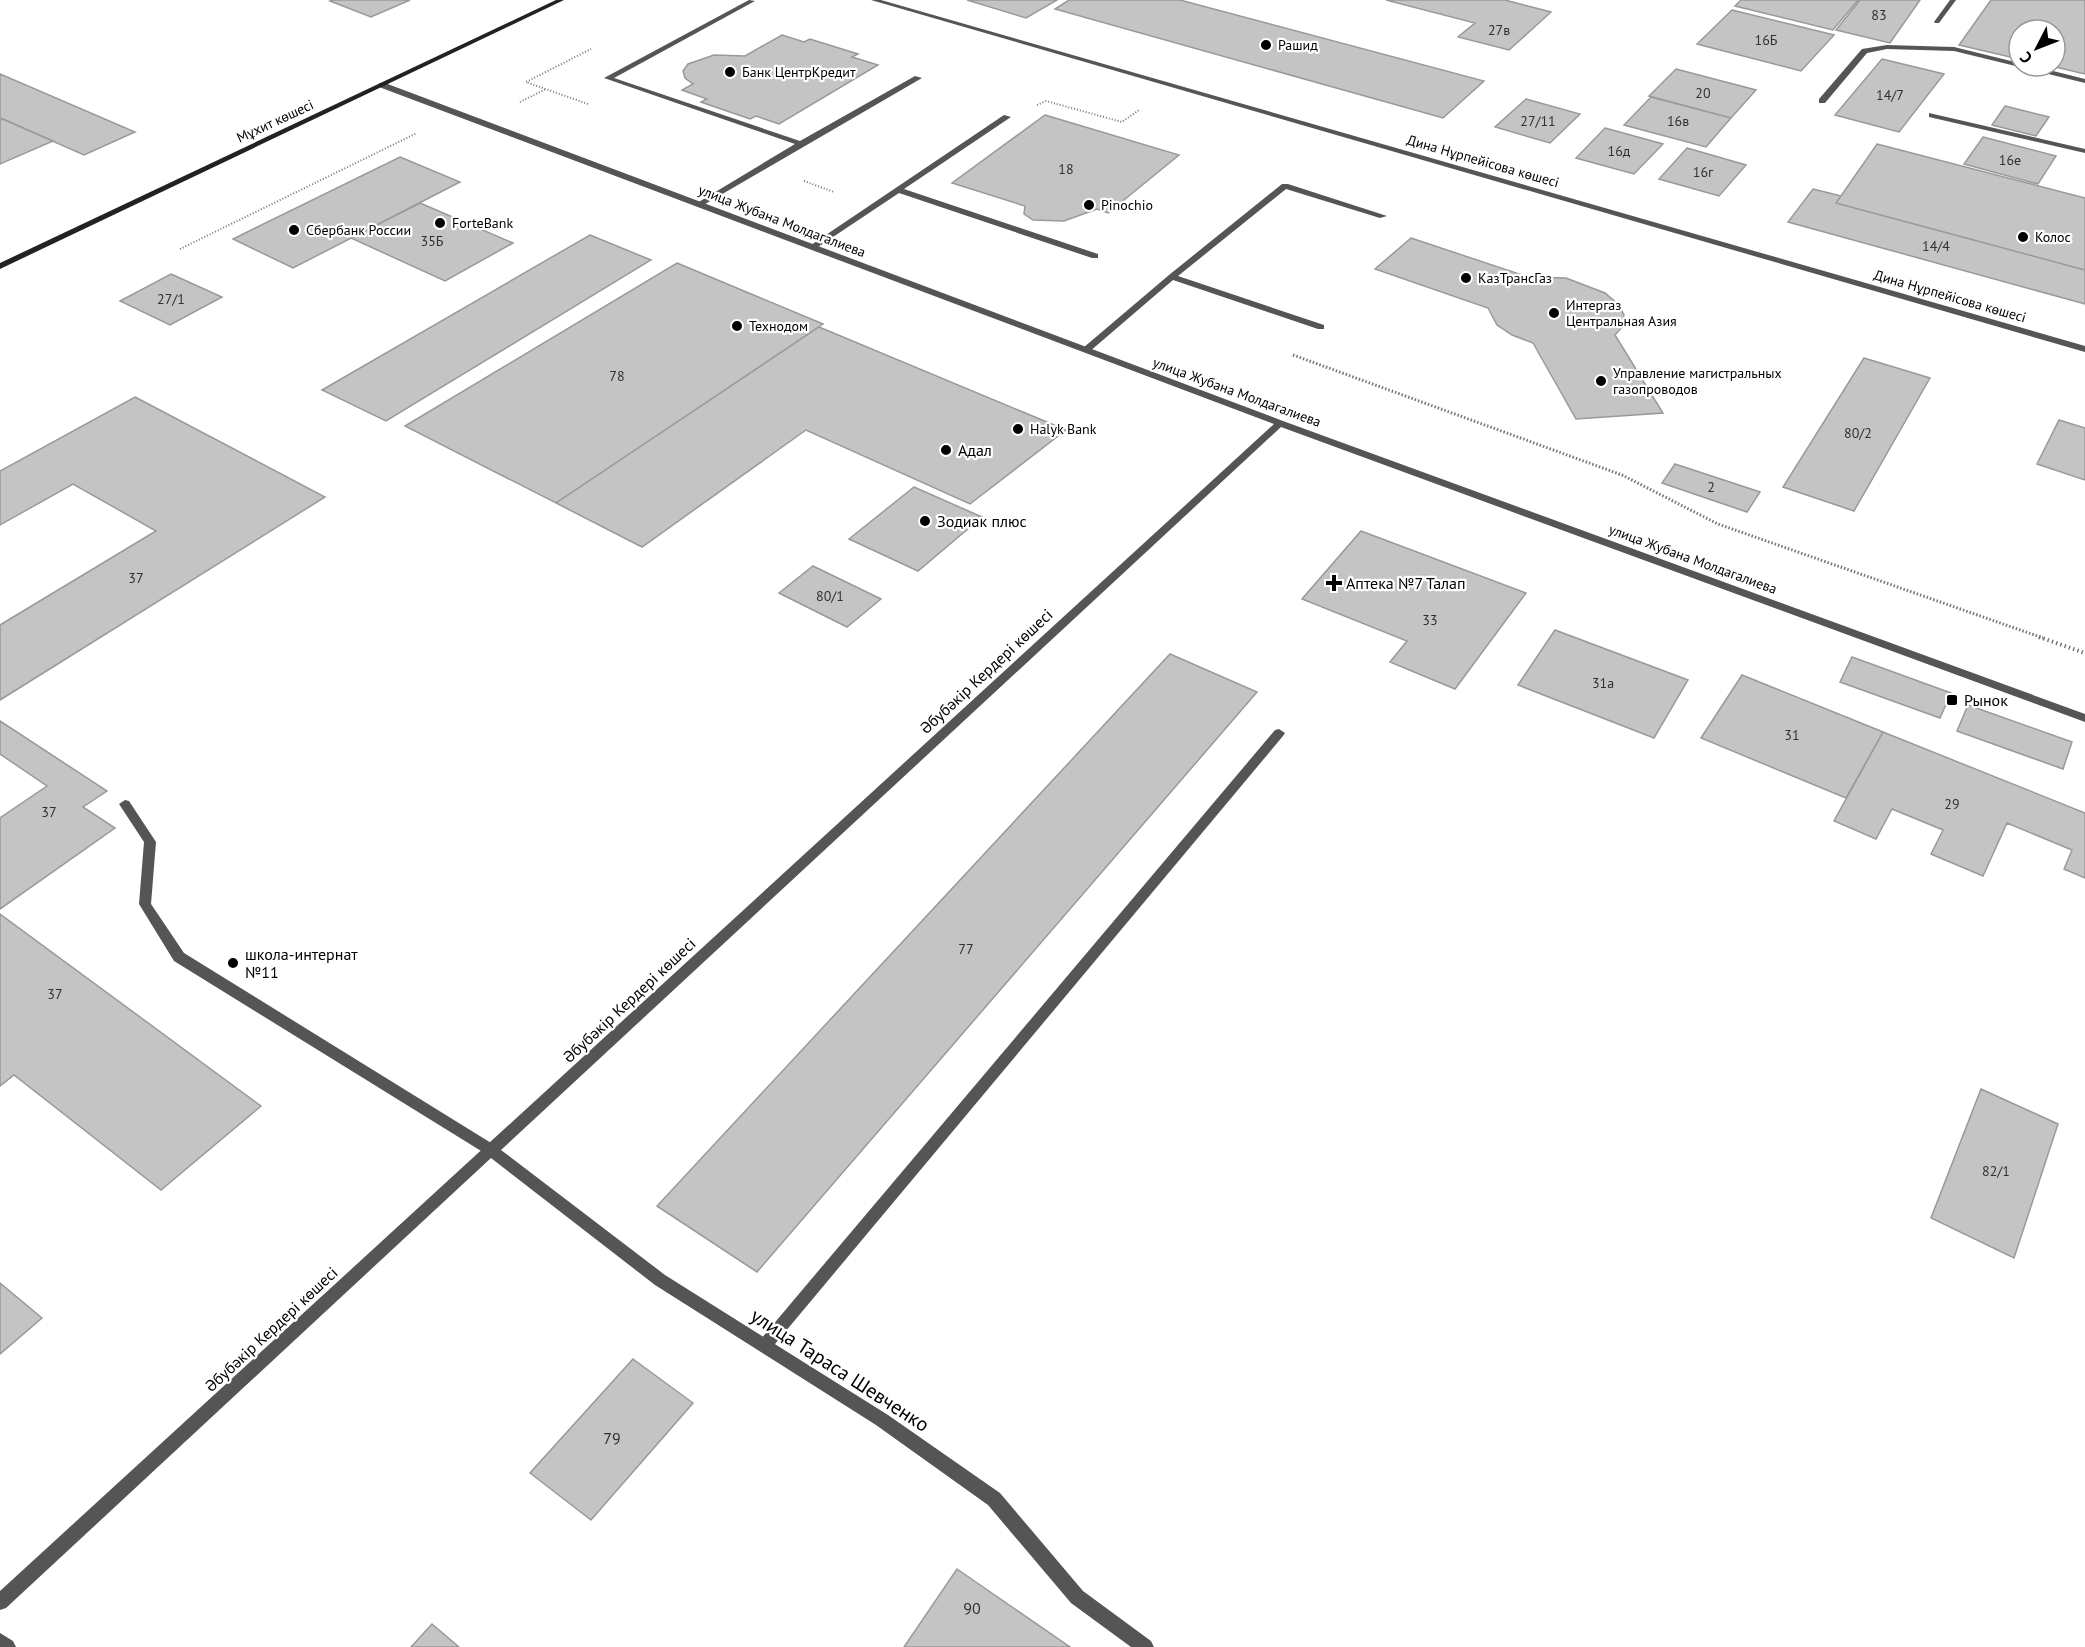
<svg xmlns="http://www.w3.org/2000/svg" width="2085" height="1647" font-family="'PT Sans',sans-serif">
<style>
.building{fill:#c4c4c4;stroke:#999;stroke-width:1.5}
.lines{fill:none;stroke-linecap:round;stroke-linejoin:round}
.path-far2{stroke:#777;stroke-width:2;stroke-dasharray:1 2;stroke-linecap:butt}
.path-far1{stroke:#777;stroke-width:3;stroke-dasharray:1.5 2;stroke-linecap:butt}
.path{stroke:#777;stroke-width:4;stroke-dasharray:1.5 3;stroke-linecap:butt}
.lane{fill:#555;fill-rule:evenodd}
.street{fill:#555;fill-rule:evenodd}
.secondary{fill:#222;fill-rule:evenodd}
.poi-dot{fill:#000;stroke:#fff;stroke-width:2}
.labels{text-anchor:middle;stroke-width:4.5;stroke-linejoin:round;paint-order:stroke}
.number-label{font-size:14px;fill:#313131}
.far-poi-label{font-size:14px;fill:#000;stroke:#fff;text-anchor:start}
.far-street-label{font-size:14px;fill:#000;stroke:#fff}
.poi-label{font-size:16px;fill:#000;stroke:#fff;text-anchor:start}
.street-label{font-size:16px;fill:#000;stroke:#fff}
.near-number-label{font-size:16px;fill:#313131}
.near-street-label{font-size:20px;fill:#000;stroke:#fff}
</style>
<rect width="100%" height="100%" fill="#fff"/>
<path class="building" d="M333,0H410L371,17L330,1Z
M967,0H1057L1026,18Z
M1069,0H1180L1484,81L1443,118L1055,9Z
M1386,0H1505L1551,12L1509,50L1458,37L1475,23Z
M1741,0H1858L1833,30L1735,6Z
M1860,0H1920L1890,43L1836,30Z
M1991,0H2085V74L2051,66H2055V30H2019V59L1959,45Z
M1732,10L1834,35L1801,71L1697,44Z
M782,35L804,42L810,39L858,54L852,57L878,65L779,124L756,116L750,119L701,102L707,99L682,90L693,84L685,78L683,71L688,64L714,55L745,56Z
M1882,59L1944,74L1899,132L1835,115Z
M1676,69L1756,90L1731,118L1649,96Z
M0,74L135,132L84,155L0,118Z
M1651,97L1731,118L1706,147L1624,125Z
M1526,99L1580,114L1550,143L1495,127Z
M2005,106L2049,117L2036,136L1992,125Z
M1045,115L1179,155L1108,213L1097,209L1064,221L1033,220L1024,214L1025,206L952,183Z
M3,119L53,141L0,164V120Z
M1605,128L1663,144L1634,174L1576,158Z
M1983,137L2056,156L2038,184L1964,164Z
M1877,144L2085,198V270L1836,203Z
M1687,148L1746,165L1719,196L1659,179Z
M400,157L460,182L293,268L233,239Z
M1813,189L1841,196L1836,203L2085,270V304L1788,222Z
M420,203L513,243L445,281L351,238Z
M590,235L651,260L386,421L322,390Z
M1411,238L1528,277L1566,278L1605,293L1618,304L1624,315L1622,327L1615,335L1663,413L1576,419L1533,343L1512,335L1497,325L1488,308L1375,269Z
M677,263L823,324L556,503L405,426Z
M171,274L222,297L170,325L120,301Z
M819,327L1066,430L970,504L806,430L642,547L556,503Z
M1864,358L1930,378L1854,511L1783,487Z
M135,397L325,497L0,700V625L156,531L73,484L0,525V471Z
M2059,420L2085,428V480L2037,464Z
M1675,464L1760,492L1747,512L1662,483Z
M914,487L982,517L918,571L849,539Z
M1361,531L1526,593L1455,689L1390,662L1407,641L1302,599Z
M813,566L881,599L847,627L779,593Z
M1555,630L1688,680L1654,738L1518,685Z
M1170,654L1257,692L757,1272L657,1206Z
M1852,657L1951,693L1940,718L1840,682Z
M1742,675L1883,732L1846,798L1701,738Z
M1968,705L2072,742L2063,769L1957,731Z
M0,721L107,791L83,807L115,828L0,909V818L47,786L0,754Z
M1883,732L2085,813V878L2064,869L2072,850L2007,823L1983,876L1931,854L1943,830L1892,809L1876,839L1834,821Z
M0,914L261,1106L161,1190L14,1075L0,1086Z
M1981,1089L2058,1124L2014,1258L1931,1218Z
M0,1283L42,1318L0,1354Z
M633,1359L693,1403L591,1520L530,1473Z
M957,1569L1070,1647H904Z
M432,1624L459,1647H411Z"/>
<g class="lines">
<path class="path-far2" d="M520,102L546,89
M588,104L526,82L591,49
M1037,105L1046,101L1122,122L1139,110
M804,181L834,192
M180,249L417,133"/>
<path class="path-far1" d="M1293,355L1622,475L1718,524L2043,638"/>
<path class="path" d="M2039,637L2085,653"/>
<path class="lane" d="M749,0L755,1L614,78L800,141L915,76L922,78L700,207L696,205L697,203L795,144L604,78Z
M1950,0H1956L1939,23H1935L1934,22Z
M1887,45L1954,47L2019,63V66H2033L2085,79V83L1954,51L1887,49L1867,53L1825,103H1819V99L1862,49Z
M1929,113L2085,149V153L1929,117Z
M1004,115L1011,117L904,189L1098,254V258H1092L899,193L815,249L808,247Z
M1282,184H1288L1387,216L1380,218L1286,189L1178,276L1324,325V329H1318L1173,280L1089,352H1083V348L1169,275Z
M1279,729L1285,733L1283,736L770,1350L765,1352L760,1350L757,1345L760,1340L1275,730Z
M125,800L129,801L156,842L151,904L184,953L496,1146L498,1150L496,1154L491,1156L486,1154L174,961L139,904L144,842L119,804Z
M0,1633L13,1641L16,1647H0Z"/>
<path class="street" d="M871,0H881L2085,346V352Z
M379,83H385L1283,421L2085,714V722L1281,427L501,1150L665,1275L888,1415L1000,1493L1083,1591L1151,1641L1154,1647H1131L1071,1603L988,1505L876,1425L655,1285L491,1158L6,1608L0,1610V1591L1274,424L379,87Z"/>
<path class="secondary" d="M556,0H564L0,269V263Z"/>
</g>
<g class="poi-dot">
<circle cx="1266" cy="45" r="6"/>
<circle cx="730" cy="72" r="6"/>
<circle cx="1089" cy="205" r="6"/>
<circle cx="440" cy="223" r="6"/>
<circle cx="294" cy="230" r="6"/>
<circle cx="2023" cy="237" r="6"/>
<circle cx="1466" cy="278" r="6"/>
<circle cx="1554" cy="313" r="6"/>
<circle cx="737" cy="326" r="6"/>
<circle cx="1601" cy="381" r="6"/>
<circle cx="1018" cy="429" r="6"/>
<circle cx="946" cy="450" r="6"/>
<circle cx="925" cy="521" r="6"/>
<path d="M1331 574h6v6h6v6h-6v6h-6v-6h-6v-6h6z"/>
<rect x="1946" y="694" width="12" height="12" rx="3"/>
<circle cx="233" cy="963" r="6"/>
</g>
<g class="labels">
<g class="number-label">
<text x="1879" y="20">83</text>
<text x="1499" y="35">27в</text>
<text x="1766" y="45">16Б</text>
<text x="1703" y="98">20</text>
<text x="1890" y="100">14/7</text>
<text x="1538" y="126">27/11</text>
<text x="1678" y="126">16в</text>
<text x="1619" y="156">16д</text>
<text x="2010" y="165">16е</text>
<text x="1066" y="174">18</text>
<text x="1703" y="177">16г</text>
<text x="432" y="246">35Б</text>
<text x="1936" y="251">14/4</text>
<text x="171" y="304">27/1</text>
<text x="617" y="381">78</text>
<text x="1858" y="438">80/2</text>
<text x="1711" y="492">2</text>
<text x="136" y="583">37</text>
<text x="830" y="601">80/1</text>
<text x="1430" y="625">33</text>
<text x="1603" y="688">31а</text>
<text x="1792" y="740">31</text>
<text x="1952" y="809">29</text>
<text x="49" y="817">37</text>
<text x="966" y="954">77</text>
<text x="55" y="999">37</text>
<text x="1996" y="1176">82/1</text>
</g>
<g class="far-poi-label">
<text x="1278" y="50">Рашид</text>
<text x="742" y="77">Банк ЦентрКредит</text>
<text x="1101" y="210">Pinochio</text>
<text x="452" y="228">ForteBank</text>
<text x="306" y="235">Сбербанк России</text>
<text x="2035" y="242">Колос</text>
<text x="1478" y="283">КазТрансГаз</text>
<text x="1566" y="310">Интергаз<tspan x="1566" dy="16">Центральная Азия</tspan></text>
<text x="749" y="331">Технодом</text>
<text x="1613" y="378">Управление магистральных<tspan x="1613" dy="16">газопроводов</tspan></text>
<text x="1030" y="434">Halyk Bank</text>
</g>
<g class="far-street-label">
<text transform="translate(275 121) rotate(-25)" y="5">Мұхит көшесі</text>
<text transform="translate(1483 161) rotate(16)" y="5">Дина Нұрпейісова көшесі</text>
<text transform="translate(782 221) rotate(21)" y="5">улица Жубана Молдагалиева</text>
<text transform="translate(1950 296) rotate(16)" y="5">Дина Нұрпейісова көшесі</text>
<text transform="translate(1237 392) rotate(20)" y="5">улица Жубана Молдагалиева</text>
<text transform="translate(1693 559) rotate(20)" y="5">улица Жубана Молдагалиева</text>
</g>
<g class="poi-label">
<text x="958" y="456">Адал</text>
<text x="937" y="527">Зодиак плюс</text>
<text x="1346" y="589">Аптека №7 Талап</text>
<text x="1964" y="706">Рынок</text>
<text x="245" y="960">школа-интернат<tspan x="245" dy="18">№11</tspan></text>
</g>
<g class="street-label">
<text transform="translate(986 671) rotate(-43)" y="6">Әбубәкір Кердері көшесі</text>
<text transform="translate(629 1000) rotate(-43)" y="6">Әбубәкір Кердері көшесі</text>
<text transform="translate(271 1329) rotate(-43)" y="6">Әбубәкір Кердері көшесі</text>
</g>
<g class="near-number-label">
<text x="612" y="1444">79</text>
<text x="972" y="1614">90</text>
</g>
<g class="near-street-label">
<text transform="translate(840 1370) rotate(33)" y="7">улица Тараса Шевченко</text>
</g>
</g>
<g transform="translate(2037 48) rotate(228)"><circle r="28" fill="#ffffff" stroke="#999999" stroke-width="1.5"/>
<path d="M0-4.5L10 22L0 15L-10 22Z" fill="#000000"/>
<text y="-9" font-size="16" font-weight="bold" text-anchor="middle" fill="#000000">С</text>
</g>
</svg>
